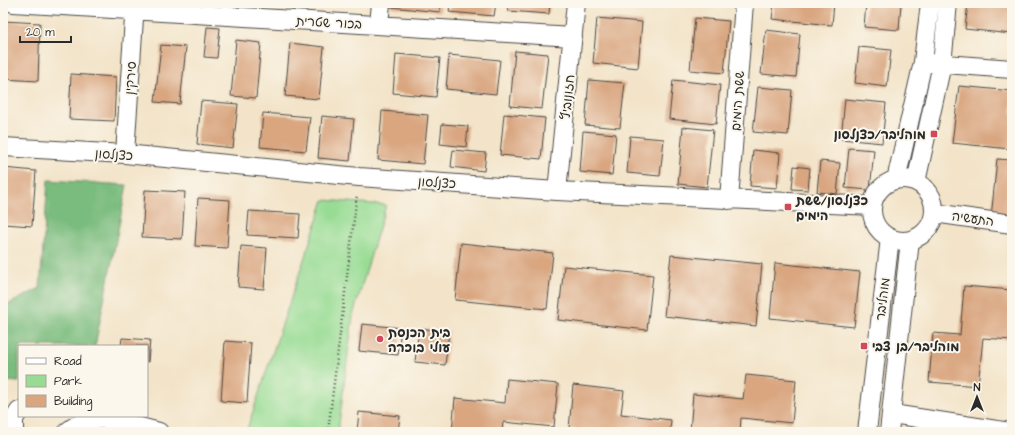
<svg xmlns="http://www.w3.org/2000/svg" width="1015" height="435" font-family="'Architects Daughter','Playpen Sans Hebrew',sans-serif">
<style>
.green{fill:#98dc94;stroke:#628460}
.forest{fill:#7abc7e;stroke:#527454}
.building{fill:#d9a680}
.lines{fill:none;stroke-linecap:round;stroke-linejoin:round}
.minor-casing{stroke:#494743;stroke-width:20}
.path{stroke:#494743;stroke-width:2.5;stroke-dasharray:1 3;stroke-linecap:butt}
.minor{stroke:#fff;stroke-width:18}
.poi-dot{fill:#d1495b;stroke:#fbf7ec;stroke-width:1.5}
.labels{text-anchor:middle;stroke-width:4;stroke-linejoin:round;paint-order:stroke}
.street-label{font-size:13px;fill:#2b2b2b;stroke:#fbf7ec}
.poi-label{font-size:13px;font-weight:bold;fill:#2b2b2b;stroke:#fbf7ec;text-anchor:start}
</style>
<rect width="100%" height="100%" fill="#fbf7ec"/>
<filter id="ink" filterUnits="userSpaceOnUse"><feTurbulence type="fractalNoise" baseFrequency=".025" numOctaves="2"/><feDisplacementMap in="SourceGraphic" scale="8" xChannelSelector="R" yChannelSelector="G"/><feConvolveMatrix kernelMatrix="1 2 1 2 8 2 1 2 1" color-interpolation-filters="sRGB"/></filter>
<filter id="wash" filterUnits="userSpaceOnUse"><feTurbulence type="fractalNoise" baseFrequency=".012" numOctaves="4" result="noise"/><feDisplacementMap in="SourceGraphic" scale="16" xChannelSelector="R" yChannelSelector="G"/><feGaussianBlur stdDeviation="0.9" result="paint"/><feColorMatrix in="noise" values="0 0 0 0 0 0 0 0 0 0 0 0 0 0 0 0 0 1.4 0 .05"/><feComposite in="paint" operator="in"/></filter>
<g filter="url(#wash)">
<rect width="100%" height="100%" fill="#f3e4c9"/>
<path class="green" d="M324,200L386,205L353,315L338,432H246Z"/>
<path class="forest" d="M48,180L127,185L95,346H19V382L3,381V307L40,288Z"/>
<g id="blocks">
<path class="building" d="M391,3H441L440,12L391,7Z
M450,3H496L494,16L449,12Z
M509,3H550L549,14L508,11Z
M774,3H834L832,25L772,19Z
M866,3H901L899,30L864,27Z
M968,3H1012V34L965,29Z
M597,18L642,22L638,68L593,63Z
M695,18L729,21L724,73L690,70Z
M3,21L40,23L38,81L3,79Z
M207,27L220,28L217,58L204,57Z
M766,30L800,34L796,77L761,74Z
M236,40L261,43L256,98L231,96Z
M290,43L324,47L319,99L285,96Z
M161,45L186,47L180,104L155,102Z
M859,47L891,50L887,87L855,83Z
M515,51L548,54L542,109L510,106Z
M396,54L440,58L436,97L393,93Z
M449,55L500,60L496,94L446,89Z
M71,74L116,77L114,121L69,119Z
M589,80L625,83L620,128L585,125Z
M673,80L720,85L716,124L669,119Z
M959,86L1012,91V130L1010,149L952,143Z
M758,87L792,90L788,135L753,132Z
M845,99L886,103L882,143L841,139Z
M201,101L238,104L233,148L197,144Z
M382,111L428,115L423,164L378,160Z
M263,113L310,117L306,151L260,147Z
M504,114L545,118L541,159L500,155Z
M322,116L354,119L350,161L318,158Z
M442,124L468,126L466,147L440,144Z
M683,127L713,130L707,187L678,184Z
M583,131L616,134L612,175L580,172Z
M630,136L664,139L660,176L627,173Z
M849,148L874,150L870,190L845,188Z
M453,150L486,153L484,171L451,167Z
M753,150L780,153L777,188L750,186Z
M997,159L1012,160V220L991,218Z
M820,161L840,163L837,194L817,192Z
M794,166L810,168L808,190L792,189Z
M3,168L36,171L32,226L3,224Z
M145,190L185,192L182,239L142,237Z
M198,198L230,200L227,248L195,246Z
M249,211L300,214L298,238L247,235Z
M461,243L553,253L547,309L455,300Z
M241,246L267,248L264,289L238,287Z
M671,255L762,264L756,326L664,316Z
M775,263L860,272L854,327L770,318Z
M564,266L653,275L647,330L558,320Z
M964,286L1012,290V340L983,338L978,386L929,382L933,333L960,335Z
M362,324L401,328L398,355L359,351Z
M419,328L449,332L445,365L415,362Z
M122,338L150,340L148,362H147V346H121Z
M225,341L251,343L247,403L221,401Z
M746,375L796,380L792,423L741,418L740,432H690L693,394L743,399Z
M507,379L558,384L554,427L503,422L502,432H452L455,398L505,403Z
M573,385L624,391L621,414L671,420L670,432H599L569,429Z
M359,412L400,416L398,432H357Z"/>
</g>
</g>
<g filter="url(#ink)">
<use href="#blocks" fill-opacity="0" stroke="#494743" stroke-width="1"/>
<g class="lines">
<defs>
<path id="minor" d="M13,3L573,37
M379,25L381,3
M931,63L1012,69
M3,147L125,154L359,177L557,191L872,206
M125,154L135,3
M872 210a31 31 0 1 1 62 0a31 31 0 1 1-62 0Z
M896,180L923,62L930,3
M916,182L942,64L948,3
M557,191L576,3
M729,200L744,3
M934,213L1012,224
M892,414L1010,432
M98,416L159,432
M68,431C82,420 91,420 108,419
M14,432V419L19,411
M867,432L890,238
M889,432L910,240"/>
</defs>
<use href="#minor" class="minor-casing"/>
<path class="path" d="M328,432L357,194"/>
<use href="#minor" class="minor"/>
</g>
</g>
<g class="poi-dot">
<rect x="930" y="130" width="8" height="8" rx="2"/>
<rect x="784" y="203" width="8" height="8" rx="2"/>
<circle cx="380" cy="339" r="4"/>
<rect x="860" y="342" width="8" height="8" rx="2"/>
</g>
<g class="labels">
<g class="street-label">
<text transform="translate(329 22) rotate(3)" y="5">בכור שטרית</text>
<text transform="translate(130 78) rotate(-86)" y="5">סירקין</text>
<text transform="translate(567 97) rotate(-84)" y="5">חזונוביץ</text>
<text transform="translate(737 101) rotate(-86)" y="5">ששת הימים</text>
<text transform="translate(114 154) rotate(4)" y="5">כצנלסון</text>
<text transform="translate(437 182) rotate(4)" y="5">כצנלסון</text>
<text transform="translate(973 218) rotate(8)" y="5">התעשיה</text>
<text transform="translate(882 299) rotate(-83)" y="5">מוהליבר</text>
</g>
<g class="poi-label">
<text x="926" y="139" text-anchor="end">מוהליבר/כצנלסון</text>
<text x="796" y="205">כצנלסון/ששת<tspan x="796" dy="15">הימים</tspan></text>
<text x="388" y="337">בית הכנסת<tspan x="388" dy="15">עולי בוכרה</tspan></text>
<text x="872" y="351">מוהליבר/בן צבי</text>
</g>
</g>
<rect width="1015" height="435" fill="none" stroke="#fbf7ec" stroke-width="16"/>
<rect x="18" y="345" width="130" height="72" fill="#fbf7ec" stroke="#a8a59f"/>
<rect x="26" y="358" width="20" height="6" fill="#ffffff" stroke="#a8a59f"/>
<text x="54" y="365" font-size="12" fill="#2b2b2b">Road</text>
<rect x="26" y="375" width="20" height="12" fill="#98dc94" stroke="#a8a59f"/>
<text x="54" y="385" font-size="12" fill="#2b2b2b">Park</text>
<rect x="26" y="395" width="20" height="12" fill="#d9a680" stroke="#a8a59f"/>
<text x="54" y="405" font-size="12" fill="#2b2b2b">Building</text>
<g transform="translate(977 397)" stroke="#fbf7ec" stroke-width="3" paint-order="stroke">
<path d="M0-3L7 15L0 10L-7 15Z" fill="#2b2b2b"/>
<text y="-6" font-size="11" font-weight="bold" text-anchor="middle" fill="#2b2b2b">N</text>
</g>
<path d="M20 36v6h51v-6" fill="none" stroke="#2b2b2b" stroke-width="2"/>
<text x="26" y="36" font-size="12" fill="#2b2b2b" stroke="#fbf7ec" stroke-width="3" paint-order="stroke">20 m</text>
</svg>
